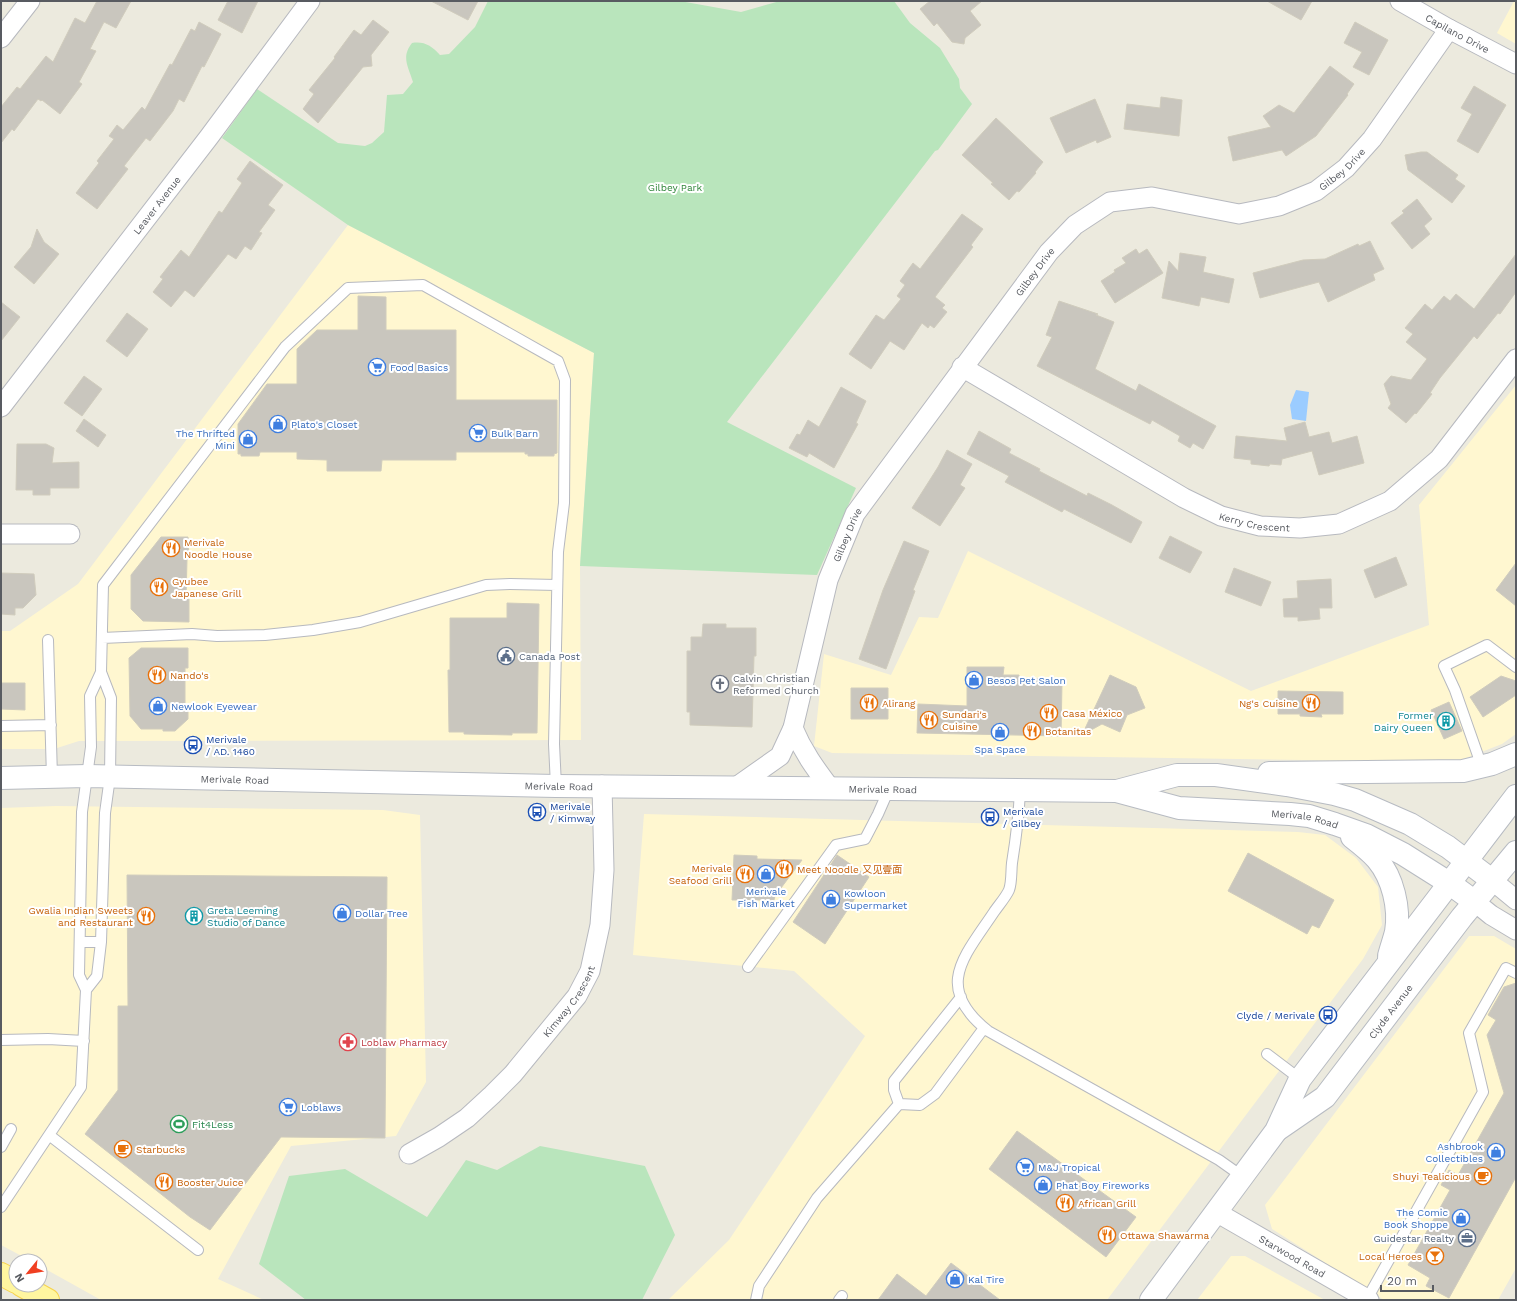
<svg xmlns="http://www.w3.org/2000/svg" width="1517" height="1301" font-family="'Work Sans','Noto Sans SC',sans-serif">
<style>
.commercial{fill:#fff7d0}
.green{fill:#b9e5bc}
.water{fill:#9bccff}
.building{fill:#c9c6be;stroke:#d0ccbd}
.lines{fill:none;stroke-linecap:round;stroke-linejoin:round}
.lane-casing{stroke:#b7b9bf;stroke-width:12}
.street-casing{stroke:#b7b9bf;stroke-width:21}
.secondary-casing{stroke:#b7bbc2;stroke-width:24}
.primary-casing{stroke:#f7d34d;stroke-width:24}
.lane{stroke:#fff;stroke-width:10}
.street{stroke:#fff;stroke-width:19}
.secondary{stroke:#fff;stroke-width:22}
.primary{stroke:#fff6a0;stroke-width:22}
.labels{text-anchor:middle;stroke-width:4;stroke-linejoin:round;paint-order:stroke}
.street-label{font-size:10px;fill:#585b61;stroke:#fff}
.park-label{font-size:10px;fill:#31863b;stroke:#fff}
.shop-label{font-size:10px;fill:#366cbe;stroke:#fff;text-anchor:start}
.food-label{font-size:10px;fill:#c56008;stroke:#fff;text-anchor:start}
.service-label{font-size:10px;fill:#4e5e75;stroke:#fff;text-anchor:start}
.worship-label{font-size:10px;fill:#5b616d;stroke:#fff;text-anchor:start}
.culture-label{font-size:10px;fill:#0d838f;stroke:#fff;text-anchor:end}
.transit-label{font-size:10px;fill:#164399;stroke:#fff;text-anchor:start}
.health-label{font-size:10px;fill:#be3a42;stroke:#fff;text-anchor:start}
.leisure-label{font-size:10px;fill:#27864d;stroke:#fff;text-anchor:start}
</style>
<rect width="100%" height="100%" fill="#eceade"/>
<path class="commercial" d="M1514,1H1516V44L1497,33Z
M348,225L594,353L580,566L581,740L79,741L54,749H1V631H10L78,584Z
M1516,385V734L1502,744L1461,760L1373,761L832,753L814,746L824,654L891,675L919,617L938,618L968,551L1251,691L1429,625L1419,505Z
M56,806L383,810L420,815L426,1082L396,1136L291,1146L218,1279L264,1300H101L40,1266V1261H31L1,1245V808Z
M644,814L1298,832L1325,835L1356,858L1378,887L1382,925L1363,959L1107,1300H668L729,1240L865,1036L794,971L633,955Z
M1469,936H1494L1516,949V1268L1498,1300H1384L1272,1229L1265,1205Z
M1231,1256H1245L1325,1300H1197Z"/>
<path class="green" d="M488,1H680L741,12L780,1H894L910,23L940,48L959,79L960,88L972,104L938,150L935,151L727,422L856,488L817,575L580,566L594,353L348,225L222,138L257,89L338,143L365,146L372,143L384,132L387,95L403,94L413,82C408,66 401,57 412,43C424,41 432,46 440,55L449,54L475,27Z
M540,1146L645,1166L675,1235L642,1300H306L259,1264L289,1176L345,1169L427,1217L466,1160L497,1170Z"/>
<path class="water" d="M1296,390L1309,392L1306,421L1292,419L1290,405Z"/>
<path class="building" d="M97,1H131L116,28L104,22L90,49L96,51L79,82L82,84L60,114L42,100L41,101L38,99L14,131L12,129L1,143V107L17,87L20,89L46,56L53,62L75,18L85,23Z
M228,1H258L242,33L218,20Z
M431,1H478L468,20Z
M930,1H982L970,11L981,25L965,38L964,44L952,42L937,23L934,26L920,9Z
M1267,1H1312L1301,20Z
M373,20L389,32L371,55L372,66L363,67L318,123L303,109L314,94L309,90L335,58L334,57L354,30L361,35Z
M199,22L221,34L204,67L202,66L184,102L179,99L173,111L150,141L146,138L124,166L128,169L97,209L76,193L99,163L97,161L114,139L109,136L117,125L123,130L142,107L145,110L170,64L172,65L191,29L195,31Z
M1355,22L1388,40L1369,75L1353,67L1362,52L1344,43Z
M1330,66L1354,84L1347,94L1348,95L1316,136L1286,156L1282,150L1233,161L1228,137L1271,127L1263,116L1279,105L1294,113Z
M1474,86L1506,105L1478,153L1457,141L1472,114L1461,108Z
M1161,97L1182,100L1179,136L1124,129L1127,104L1160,108Z
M1095,99L1111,137L1097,143L1096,140L1066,153L1050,118Z
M996,118L1043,162L1035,172L1036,173L1019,192L1017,191L1009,200L991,184L993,183L962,155Z
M1421,152H1427L1458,175L1455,179L1465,186L1452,203L1408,170L1405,155Z
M250,161L283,185L268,205L275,210L259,232L262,233L251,250L245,246L236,259L228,254L194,297L185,290L171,307L153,292L163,279L160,277L181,250L189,257L219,211L222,213L242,183L237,179Z
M1417,199L1432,219L1424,226L1430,234L1412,249L1391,223L1404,213L1402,211Z
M962,214L983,229L971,245L973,247L935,297L945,305L942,308L947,312L934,328L930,325L928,328L922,323L904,350L890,341L871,369L849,354L876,315L884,320L901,299L897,296L905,285L900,281L913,263L920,269Z
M37,229L44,242L59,254L34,284L14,267L31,247Z
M1370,241L1384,269L1373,274L1375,280L1328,302L1319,282L1260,298L1253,273L1303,260L1325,259L1358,244L1359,246Z
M1136,249L1139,254L1147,249L1163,273L1115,303L1101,281L1115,272L1114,270L1126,263L1122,258Z
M1180,253L1206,257L1203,272L1234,279L1229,303L1201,297L1199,306L1162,298L1169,261L1178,271Z
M1516,254V292L1500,314L1498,313L1477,339L1474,336L1440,378L1430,393L1432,394L1416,414L1415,413L1406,423L1388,408L1391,404L1384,384L1391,376L1411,380L1427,359L1406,342L1413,334L1405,328L1425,304L1432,310L1444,296L1450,301L1456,294L1474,309Z
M358,296L386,297V330H456V400H557V453L554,454V456H528V454H525V452H456V460H382L381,471H327V460L297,459V452H260L259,456H241V454H238V424L267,384H297V349L317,330H358Z
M1059,301L1098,314L1096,315L1114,322L1095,369L1136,391L1139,384L1216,426L1203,449L1193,443L1190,448L1178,441L1180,436L1152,420L1150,424L1037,366L1052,337L1046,335Z
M1,302L20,317L1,341Z
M127,313L148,329L127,357L106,341Z
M84,376L102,389L82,416L64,403Z
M841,387L866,401L856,423L858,424L834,468L809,453L807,457L789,448L797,434L800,435L808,420L819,427Z
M84,419L106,435L98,447L76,431Z
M1305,422L1309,437L1329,432L1332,443L1357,436L1364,463L1319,475L1312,451L1282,459L1281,465L1270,464L1269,466L1251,464V460L1234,458L1236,436L1287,441L1284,428Z
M979,431L1011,449L1009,453L1040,469L1039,471L1087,496L1088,493L1112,505L1142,522L1131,543L1064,509L1062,512L1005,482L1009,476L967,454Z
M17,444H46L54,448L52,463L79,462V488H50V495H33V490H16Z
M947,450L972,464L960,485L965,488L940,526L912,508L938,467Z
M1170,536L1202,552L1190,573L1159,558Z
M161,537H188L189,559H187L186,599H189V622L143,621L131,609V575Z
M904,541L929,551L913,590L915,591L886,669L859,659L883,590Z
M1396,557L1407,585L1375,598L1364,570Z
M1516,563V606L1496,590Z
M1234,568L1271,582L1261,606L1225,592Z
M1,573L34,574L36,595L23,608H15V615L1,614Z
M1331,579L1332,608H1319L1320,619L1298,621V617H1284L1283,599L1298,598L1297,581Z
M507,603L539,604L537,733H512V735L464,734V732H449L448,670H450V618H507Z
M703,624H726V628H756V656H754L752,727L690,725V712H687V651H691V637H702Z
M141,648H188V668H185V704L186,707H188V719L175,731H163V729H141L130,716L129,658Z
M967,667H1004L1003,675H1019V678L1059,679L1058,682H1062L1061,736L917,733L918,704L967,706Z
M1110,675L1136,687L1145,708L1127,715L1120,732L1102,724L1082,735Z
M1501,676L1516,681V695L1483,717L1470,697Z
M1,683H25V710L1,709Z
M851,688H888V719H851Z
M1278,691L1343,692V714H1321L1322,717L1300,716V714H1278Z
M1449,702L1462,731L1444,739L1431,710Z
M1248,853L1334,900L1319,928L1312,925L1307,934L1228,891Z
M734,855L757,856V859L802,860L775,896L774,900H732Z
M837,855L869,877L825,944L793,922Z
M127,875L387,877L385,1138L281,1137L210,1230L190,1217L85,1134L118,1090V1006H128Z
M1516,983V1177L1449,1298L1426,1286L1430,1278L1408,1265L1450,1190L1441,1185L1449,1170L1458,1175L1504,1093L1487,1035L1496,1020L1488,1015L1504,987Z
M1017,1131L1136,1217L1106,1257L989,1169Z
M951,1263L1000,1300H878L897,1274L926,1296Z"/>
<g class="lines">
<defs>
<path id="lane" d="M102,638L192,634L217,636L265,635L313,630L360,622L486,585L510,584L557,585
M48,640L52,777
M1,726L51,725
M1482,767L1455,690L1444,666L1487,645L1516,667
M1020,790C1019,815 1016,838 1012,863C1011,871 1012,882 1009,890C1006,897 998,906 994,912C964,957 933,987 988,1031L1219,1160L1243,1177
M81,942H101
M748,967L836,845L865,839L878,814L889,789
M86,990L97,976L101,942L105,813L110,777L111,698L101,672
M1,1040L48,1039L84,1041
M1267,1054L1300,1079
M899,1104L894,1090V1081L961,997
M49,1135L198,1250
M1,1147L11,1129
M1,1207L81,1087L86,990L79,975L82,812L91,747L90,696L101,672L103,585L285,347L348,288L423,285L558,361L565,380L564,503L558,552L554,744L556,786
M1367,1299L1483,1092L1469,1033L1506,968L1516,973
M756,1300L759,1286L817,1198L899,1104L920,1105L935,1094L984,1028
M839,1300L842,1296"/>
<g id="street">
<path id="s1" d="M1400,1L1449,29L1516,64"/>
<path d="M1,38L30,1"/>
<path id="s2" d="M962,367L1184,498L1221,516L1260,526L1300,528L1339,524L1390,501L1439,459L1516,359"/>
<path id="s3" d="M1,407L209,137L310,1"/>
<path d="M1,534H70"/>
<path d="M793,728C803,752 815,768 830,788"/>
<path id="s4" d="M736,787L780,756L793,728L828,580L855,514L1049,252L1075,225L1110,202L1152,197L1239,214L1279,206L1316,191L1346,168L1372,139L1449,29"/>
<path d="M1493,881L1516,900"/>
<path d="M1475,902L1491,915L1516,930"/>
<path id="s5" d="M409,1154L439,1137L467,1118L492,1095L513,1074L577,996L590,971L600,925L604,870L602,785"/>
<path id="s6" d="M1216,1212L1369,1300"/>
</g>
<g id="secondary">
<path d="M1269,773L1463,771L1492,764L1516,754"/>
<path id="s7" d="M1,778L87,776L556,786L1116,791L1179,808L1290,814L1309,816L1335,824L1366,835L1403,854L1449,883L1475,902"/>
<path d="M1117,791L1177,775H1216L1287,785L1334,794L1355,800L1410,824L1448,847L1493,881"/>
<path d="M1352,837C1361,844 1370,851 1377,859C1393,878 1400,908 1396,932C1394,940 1391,948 1389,956"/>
<path id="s8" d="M1277,1130L1325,1097L1462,917L1516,852"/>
<path d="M1151,1300L1276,1131L1300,1079L1516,796"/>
</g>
<path id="primary" d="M1,1274L16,1282
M21,1285L48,1300"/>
</defs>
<use href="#lane" class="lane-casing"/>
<use href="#street" class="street-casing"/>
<use href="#secondary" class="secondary-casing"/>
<use href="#primary" class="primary-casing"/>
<use href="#lane" class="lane"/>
<use href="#street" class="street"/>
<use href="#secondary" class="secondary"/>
<use href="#primary" class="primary"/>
</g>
<defs>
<symbol id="supermarket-ring" viewBox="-11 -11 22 22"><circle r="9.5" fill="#fff" stroke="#3f7fe0" stroke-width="1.5"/><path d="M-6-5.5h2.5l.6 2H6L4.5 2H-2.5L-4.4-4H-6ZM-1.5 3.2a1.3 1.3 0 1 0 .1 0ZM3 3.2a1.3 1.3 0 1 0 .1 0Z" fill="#3f7fe0"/></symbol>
<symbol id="shop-ring" viewBox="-11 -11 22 22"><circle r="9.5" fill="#fff" stroke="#3f7fe0" stroke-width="1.5"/><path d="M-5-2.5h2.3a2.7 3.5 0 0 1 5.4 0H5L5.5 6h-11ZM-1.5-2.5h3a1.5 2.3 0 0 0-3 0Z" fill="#3f7fe0"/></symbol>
<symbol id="restaurant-ring" viewBox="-11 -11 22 22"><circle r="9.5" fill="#fff" stroke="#e8710a" stroke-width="1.5"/><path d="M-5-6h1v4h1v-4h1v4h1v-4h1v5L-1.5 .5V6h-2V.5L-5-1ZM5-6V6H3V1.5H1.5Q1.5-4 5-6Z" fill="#e8710a"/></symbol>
<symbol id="civic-ring" viewBox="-11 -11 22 22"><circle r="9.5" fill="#fff" stroke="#5c6f8a" stroke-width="1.5"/><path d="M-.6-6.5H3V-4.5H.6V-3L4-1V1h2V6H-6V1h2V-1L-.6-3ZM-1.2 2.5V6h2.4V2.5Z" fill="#5c6f8a"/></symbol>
<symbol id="church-ring" viewBox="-11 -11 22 22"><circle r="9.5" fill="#fff" stroke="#6b7280" stroke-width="1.5"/><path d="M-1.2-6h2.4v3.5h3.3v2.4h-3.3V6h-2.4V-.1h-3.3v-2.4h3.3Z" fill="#6b7280"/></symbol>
<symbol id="building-ring" viewBox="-11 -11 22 22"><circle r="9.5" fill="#fff" stroke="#0f9aa8" stroke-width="1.5"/><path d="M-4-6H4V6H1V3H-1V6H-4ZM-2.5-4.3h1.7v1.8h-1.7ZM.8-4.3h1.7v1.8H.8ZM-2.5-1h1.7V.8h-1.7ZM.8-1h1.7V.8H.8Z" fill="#0f9aa8"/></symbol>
<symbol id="bus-ring" viewBox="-11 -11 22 22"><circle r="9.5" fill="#fff" stroke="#1a4fb4" stroke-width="1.5"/><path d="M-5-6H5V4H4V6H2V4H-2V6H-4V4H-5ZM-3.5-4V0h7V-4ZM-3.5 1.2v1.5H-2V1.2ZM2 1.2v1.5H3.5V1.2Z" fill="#1a4fb4"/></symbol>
<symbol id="pharmacy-ring" viewBox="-11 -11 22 22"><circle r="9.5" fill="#fff" stroke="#e0444e" stroke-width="1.5"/><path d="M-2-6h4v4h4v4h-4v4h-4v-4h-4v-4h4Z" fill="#e0444e"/></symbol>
<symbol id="stadium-ring" viewBox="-11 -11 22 22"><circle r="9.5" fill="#fff" stroke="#2e9e5b" stroke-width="1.5"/><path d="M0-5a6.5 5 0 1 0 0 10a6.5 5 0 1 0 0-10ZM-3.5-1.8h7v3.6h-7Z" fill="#2e9e5b"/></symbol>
<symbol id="cafe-ring" viewBox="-11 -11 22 22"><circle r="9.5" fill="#fff" stroke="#e8710a" stroke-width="1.5"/><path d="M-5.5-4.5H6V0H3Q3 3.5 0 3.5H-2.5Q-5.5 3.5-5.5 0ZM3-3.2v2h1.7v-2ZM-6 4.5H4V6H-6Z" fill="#e8710a"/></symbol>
<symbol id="office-ring" viewBox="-11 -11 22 22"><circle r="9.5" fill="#fff" stroke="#5c6f8a" stroke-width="1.5"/><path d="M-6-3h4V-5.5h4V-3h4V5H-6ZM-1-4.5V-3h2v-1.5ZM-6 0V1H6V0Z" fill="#5c6f8a"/></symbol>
<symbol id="bar-ring" viewBox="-11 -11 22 22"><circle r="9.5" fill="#fff" stroke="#e8710a" stroke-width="1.5"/><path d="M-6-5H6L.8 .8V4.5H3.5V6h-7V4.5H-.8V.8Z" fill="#e8710a"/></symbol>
</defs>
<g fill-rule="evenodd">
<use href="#supermarket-ring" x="367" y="357" width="20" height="20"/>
<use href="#shop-ring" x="268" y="414" width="20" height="20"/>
<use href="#supermarket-ring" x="468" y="423" width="20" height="20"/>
<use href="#shop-ring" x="238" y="429" width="20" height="20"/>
<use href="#restaurant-ring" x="161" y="538" width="20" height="20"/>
<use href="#restaurant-ring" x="149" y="577" width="20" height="20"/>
<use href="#civic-ring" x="496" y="646" width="20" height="20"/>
<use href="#restaurant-ring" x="147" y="665" width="20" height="20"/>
<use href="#shop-ring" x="964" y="670" width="20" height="20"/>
<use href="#church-ring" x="710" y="674" width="20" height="20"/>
<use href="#restaurant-ring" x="859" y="693" width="20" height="20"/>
<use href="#restaurant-ring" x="1301" y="693" width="20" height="20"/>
<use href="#shop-ring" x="148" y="696" width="20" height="20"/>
<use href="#restaurant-ring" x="1039" y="703" width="20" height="20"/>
<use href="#restaurant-ring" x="919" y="710" width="20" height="20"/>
<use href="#building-ring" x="1436" y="711" width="20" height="20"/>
<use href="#restaurant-ring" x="1022" y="721" width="20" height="20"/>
<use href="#shop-ring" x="990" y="722" width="20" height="20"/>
<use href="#bus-ring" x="183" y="735" width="20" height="20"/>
<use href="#bus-ring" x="527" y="802" width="20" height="20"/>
<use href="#bus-ring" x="980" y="807" width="20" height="20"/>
<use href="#restaurant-ring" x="774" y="859" width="20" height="20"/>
<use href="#restaurant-ring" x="735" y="864" width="20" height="20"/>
<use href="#shop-ring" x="756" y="864" width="20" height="20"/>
<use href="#shop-ring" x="821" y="889" width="20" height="20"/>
<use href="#shop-ring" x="332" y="903" width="20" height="20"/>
<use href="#restaurant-ring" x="136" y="906" width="20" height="20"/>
<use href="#building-ring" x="184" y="906" width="20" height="20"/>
<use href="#bus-ring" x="1318" y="1005" width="20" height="20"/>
<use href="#pharmacy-ring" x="338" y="1032" width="20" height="20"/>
<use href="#supermarket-ring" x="278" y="1097" width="20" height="20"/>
<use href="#stadium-ring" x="169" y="1114" width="20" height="20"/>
<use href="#cafe-ring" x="113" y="1139" width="20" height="20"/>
<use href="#shop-ring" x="1486" y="1142" width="20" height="20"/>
<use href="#supermarket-ring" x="1015" y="1157" width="20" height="20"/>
<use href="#cafe-ring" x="1473" y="1166" width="20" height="20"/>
<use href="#restaurant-ring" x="154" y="1172" width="20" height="20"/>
<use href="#shop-ring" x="1033" y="1175" width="20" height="20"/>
<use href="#restaurant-ring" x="1055" y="1193" width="20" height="20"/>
<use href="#shop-ring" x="1451" y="1208" width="20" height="20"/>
<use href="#restaurant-ring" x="1097" y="1225" width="20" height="20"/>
<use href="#office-ring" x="1457" y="1228" width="20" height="20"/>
<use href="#bar-ring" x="1425" y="1246" width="20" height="20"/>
<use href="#shop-ring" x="945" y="1269" width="20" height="20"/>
</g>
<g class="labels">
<g class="street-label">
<text dy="4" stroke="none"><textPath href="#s1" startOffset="66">Capilano Drive</textPath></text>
<text dy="4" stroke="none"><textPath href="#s4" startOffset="959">Gilbey Drive</textPath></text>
<text dy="4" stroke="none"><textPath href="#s3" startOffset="255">Leaver Avenue</textPath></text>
<text dy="4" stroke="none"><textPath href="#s4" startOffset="610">Gilbey Drive</textPath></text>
<text dy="4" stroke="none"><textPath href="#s2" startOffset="333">Kerry Crescent</textPath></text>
<text dy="4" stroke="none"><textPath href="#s4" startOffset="286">Gilbey Drive</textPath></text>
<text dy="4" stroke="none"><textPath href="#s7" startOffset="234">Merivale Road</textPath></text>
<text dy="4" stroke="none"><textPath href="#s7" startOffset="558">Merivale Road</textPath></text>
<text dy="4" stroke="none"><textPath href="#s7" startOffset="882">Merivale Road</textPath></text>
<text dy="4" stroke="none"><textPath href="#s7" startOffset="1307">Merivale Road</textPath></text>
<text dy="4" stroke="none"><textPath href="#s5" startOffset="224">Kimway Crescent</textPath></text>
<text dy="4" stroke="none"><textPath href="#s8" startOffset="166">Clyde Avenue</textPath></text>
<text dy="4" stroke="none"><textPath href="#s6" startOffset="88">Starwood Road</textPath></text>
</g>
<g class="park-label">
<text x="675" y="191">Gilbey Park</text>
</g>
<g class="shop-label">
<text x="390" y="371">Food Basics</text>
<text x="291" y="428">Plato's Closet</text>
<text x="235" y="437" text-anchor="end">The Thrifted<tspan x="235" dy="12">Mini</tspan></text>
<text x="491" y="437">Bulk Barn</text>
<text x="987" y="684">Besos Pet Salon</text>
<text x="171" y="710">Newlook Eyewear</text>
<text x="1000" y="753" text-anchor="middle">Spa Space</text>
<text x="766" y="895" text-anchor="middle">Merivale<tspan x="766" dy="12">Fish Market</tspan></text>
<text x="844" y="897">Kowloon<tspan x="844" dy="12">Supermarket</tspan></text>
<text x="355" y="917">Dollar Tree</text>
<text x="301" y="1111">Loblaws</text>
<text x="1483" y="1150" text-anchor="end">Ashbrook<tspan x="1483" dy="12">Collectibles</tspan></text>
<text x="1038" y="1171">M&amp;J Tropical</text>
<text x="1056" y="1189">Phat Boy Fireworks</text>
<text x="1448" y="1216" text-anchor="end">The Comic<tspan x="1448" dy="12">Book Shoppe</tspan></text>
<text x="968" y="1283">Kal Tire</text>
</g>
<g class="food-label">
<text x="184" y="546">Merivale<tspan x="184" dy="12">Noodle House</tspan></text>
<text x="172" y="585">Gyubee<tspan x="172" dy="12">Japanese Grill</tspan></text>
<text x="170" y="679">Nando's</text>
<text x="882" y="707">Alirang</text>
<text x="1298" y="707" text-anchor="end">Ng's Cuisine</text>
<text x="1062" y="717">Casa México</text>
<text x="942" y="718">Sundari's<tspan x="942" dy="12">Cuisine</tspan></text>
<text x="1045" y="735">Botanitas</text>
<text x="732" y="872" text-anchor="end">Merivale<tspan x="732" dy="12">Seafood Grill</tspan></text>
<text x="797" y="873">Meet Noodle 又见壹面</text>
<text x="133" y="914" text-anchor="end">Gwalia Indian Sweets<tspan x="133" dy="12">and Restaurant</tspan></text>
<text x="136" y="1153">Starbucks</text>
<text x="1470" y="1180" text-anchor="end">Shuyi Tealicious</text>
<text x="177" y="1186">Booster Juice</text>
<text x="1078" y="1207">African Grill</text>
<text x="1120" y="1239">Ottawa Shawarma</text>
<text x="1422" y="1260" text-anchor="end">Local Heroes</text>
</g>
<g class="service-label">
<text x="519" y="660">Canada Post</text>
<text x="1454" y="1242" text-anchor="end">Guidestar Realty</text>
</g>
<g class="worship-label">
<text x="733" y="682">Calvin Christian<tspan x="733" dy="12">Reformed Church</tspan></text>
</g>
<g class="culture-label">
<text x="1433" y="719">Former<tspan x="1433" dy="12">Dairy Queen</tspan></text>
<text x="207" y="914" text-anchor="start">Greta Leeming<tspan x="207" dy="12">Studio of Dance</tspan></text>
</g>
<g class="transit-label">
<text x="206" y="743">Merivale<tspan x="206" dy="12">/ AD. 1460</tspan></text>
<text x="550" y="810">Merivale<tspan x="550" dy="12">/ Kimway</tspan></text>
<text x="1003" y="815">Merivale<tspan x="1003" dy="12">/ Gilbey</tspan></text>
<text x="1315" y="1019" text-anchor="end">Clyde / Merivale</text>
</g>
<g class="health-label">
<text x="361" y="1046">Loblaw Pharmacy</text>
</g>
<g class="leisure-label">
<text x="192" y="1128">Fit4Less</text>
</g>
</g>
<rect width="1517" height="1301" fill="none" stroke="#585b61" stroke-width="4"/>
<g transform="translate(28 1273) rotate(240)"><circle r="19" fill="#ffffff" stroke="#bcbdc0"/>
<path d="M0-3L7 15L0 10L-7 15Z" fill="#f03f21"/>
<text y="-6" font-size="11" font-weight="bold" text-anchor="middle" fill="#585b61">N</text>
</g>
<path d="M1381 1285v6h52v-6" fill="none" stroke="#585b61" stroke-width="2"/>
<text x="1387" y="1285" font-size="12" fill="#585b61" stroke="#ffffff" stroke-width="3" paint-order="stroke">20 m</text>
</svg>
